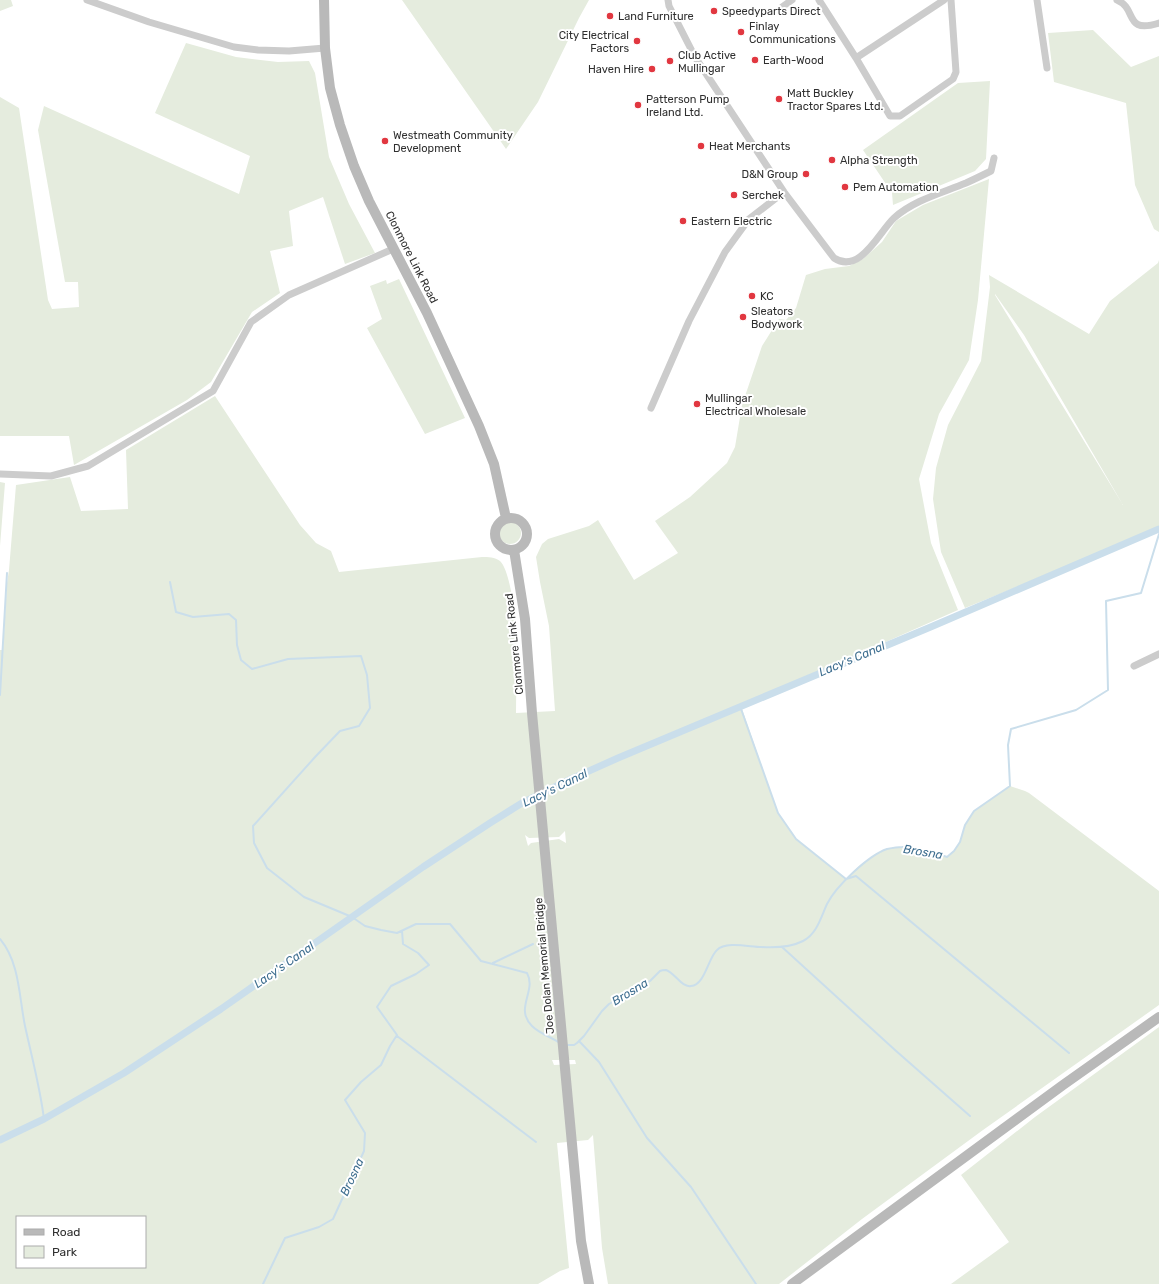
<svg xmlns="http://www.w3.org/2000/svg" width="1159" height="1284" font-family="Rubik,sans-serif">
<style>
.green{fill:#e5ecde;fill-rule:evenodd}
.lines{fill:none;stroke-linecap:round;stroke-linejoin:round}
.stream{stroke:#cadeeb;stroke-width:2}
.canal{stroke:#cadeeb;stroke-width:7}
.street{stroke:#ccc;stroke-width:7}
.secondary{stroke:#b9b9b9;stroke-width:10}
.poi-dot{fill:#e13740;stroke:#fff;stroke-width:1.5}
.labels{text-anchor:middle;stroke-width:4;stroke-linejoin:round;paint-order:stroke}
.poi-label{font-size:11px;fill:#2f2f2f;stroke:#fff;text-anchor:start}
.street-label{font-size:11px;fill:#2f2f2f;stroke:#fff}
.water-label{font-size:12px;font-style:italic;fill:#3f6f90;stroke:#fff}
</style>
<rect width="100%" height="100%" fill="#fff"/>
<path class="green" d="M0,0H11L13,6L0,11Z
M402,0H589L579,18L538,102L506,149Z
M1093,30L1131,67L1159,56V232L1154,229L1135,185L1126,103L1054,82L1048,33Z
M186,43L236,57L278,62L309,61L315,73L329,157L349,204L375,253L345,264L323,197L289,211L293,246L270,251L280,293L252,312L211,382L187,400L74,465L69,436H0V97L19,108L48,300L52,309L79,307L78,282H65L38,130L44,106L239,194L250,156L155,113Z
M990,81L986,159L975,171L893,205L892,193L863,150L958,83Z
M989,179L978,300L969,360L939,414L919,479L931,543L958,610L741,706L778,813L796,839L846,879C860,864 882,845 905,847C919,848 933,854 947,857L954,851L960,842L965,825L974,811L1010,786L1025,791L1029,793L1159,891V1005L983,1130L862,1219L779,1284H608L602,1248L593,1135L588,1140L557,1143L569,1268L560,1271L538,1284H0V1140L14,1133L0,1139V650H3L7,583L9,570L16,485L70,477L81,511L128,509L126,450L215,396L300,525L316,543L331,551L339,572L482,557C488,557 495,557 500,561C510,570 516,618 516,632C518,659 516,686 516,713L555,711L549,626L540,582L536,557L542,544L548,539L589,526L598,520L634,580L678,553L655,521L690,497L727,463L735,447L742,405L762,346L779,319L786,320L796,308L806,275L825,269L849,266L863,259L882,242L896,221L923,205ZM565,831L566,843L559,839L531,843L528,846L525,835L529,838L559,837ZM552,1060H575L576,1064L554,1065ZM17,1217H145V1267H17Z
M1159,260V529L965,608L941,552L933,499L936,468L948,425L981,361L990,287L989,275L1089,334L1110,301L1158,263ZM995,294L1024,335L1123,505L995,295Z
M399,279L465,418L425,434L367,328L382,319L370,286L386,280L387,284Z
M0,482L5,483L0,546Z
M499 533a11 11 0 1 1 22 0a11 11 0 1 1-22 0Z
M1159,1027V1284H951L1009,1242L961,1175L1035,1117Z"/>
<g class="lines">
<path class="stream" d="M170,582L176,612L193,617L229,614L236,620L237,645L241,660L252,669L288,659L361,656L367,675L370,708L359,726L340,731L316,756L253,826L254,843L267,868L304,897L352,917L365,926L381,930L397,933L416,924H450L481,961L527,973C537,991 514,1008 532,1026C540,1034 551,1037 560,1043
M0,695L7,573
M740,706L778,813L796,839L846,879L856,876L1069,1053
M0,939C20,963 19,997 25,1026C32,1058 40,1087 44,1119
M782,947L895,1050L970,1116
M493,963L533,944
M397,1036L536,1142
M579,1041L599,1062L647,1138L691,1187L756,1284
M565,1045H574L577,1043L584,1036L602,1011L609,1004L650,981L660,971C662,970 664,970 666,970C675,973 682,988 691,986C705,985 708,958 717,950C726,941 750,947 761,947C775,948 791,947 803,941C817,934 821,917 827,904C836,886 869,855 887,849C892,848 898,847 902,847C912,846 936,854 947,857L954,851L960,842L965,825L974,811L1010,786L1008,745L1011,729L1076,710L1108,690L1106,601L1141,593L1159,534
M263,1284L285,1238L319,1227L333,1219L364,1151L365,1133L345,1100L361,1082L381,1065L390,1046L397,1035L377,1007L391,986L416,974L429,965L418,953L403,944L402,931"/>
<path class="canal" d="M0,1140L44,1119L124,1073L221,1009L423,867L490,823L522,803L571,779L618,758L933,626L1159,529"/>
<path class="street" d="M87,0L149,22L234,47L258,50L289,51L325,48
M668,0L669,6L695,57L784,192L834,258C860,275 879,232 894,218C914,200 942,193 966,183C975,179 983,175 991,171L994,158
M819,0L856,58L890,116H900L953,79L956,72L951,0
M1037,0L1047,68
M1117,0C1138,9 1123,34 1159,23
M782,7L792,0
M856,58L944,0
M651,408L689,321L725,252L749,219L784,192
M0,474L51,476L88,466L213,391L251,322L289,295L393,249
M1134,666L1159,654"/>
<path class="secondary" d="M324,0L325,48L330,88L340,125L354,166L369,201L427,313L479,426L494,464L506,518
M495 534a16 16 0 1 1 32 0a16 16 0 1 1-32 0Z
M514,550L525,619L532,713L581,1241L589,1284
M792,1284L1063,1085L1159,1017"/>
</g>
<g class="poi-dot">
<circle cx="714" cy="11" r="4"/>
<circle cx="610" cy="16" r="4"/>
<circle cx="741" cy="32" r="4"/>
<circle cx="637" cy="41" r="4"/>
<circle cx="755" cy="60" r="4"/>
<circle cx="670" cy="61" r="4"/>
<circle cx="652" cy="69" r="4"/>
<circle cx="779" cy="99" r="4"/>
<circle cx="638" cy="105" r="4"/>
<circle cx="385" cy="141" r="4"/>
<circle cx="701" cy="146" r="4"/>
<circle cx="832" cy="160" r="4"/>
<circle cx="806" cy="174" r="4"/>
<circle cx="845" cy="187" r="4"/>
<circle cx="734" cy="195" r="4"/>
<circle cx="683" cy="221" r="4"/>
<circle cx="752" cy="296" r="4"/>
<circle cx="743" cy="317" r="4"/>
<circle cx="697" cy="404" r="4"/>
</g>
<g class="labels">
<g class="poi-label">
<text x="722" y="15">Speedyparts Direct</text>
<text x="618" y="20">Land Furniture</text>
<text x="749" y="30">Finlay<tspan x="749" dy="13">Communications</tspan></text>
<text x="629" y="39" text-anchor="end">City Electrical<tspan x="629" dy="13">Factors</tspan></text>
<text x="678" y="59">Club Active<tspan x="678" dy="13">Mullingar</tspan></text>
<text x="763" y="64">Earth-Wood</text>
<text x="644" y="73" text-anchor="end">Haven Hire</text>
<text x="787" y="97">Matt Buckley<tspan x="787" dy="13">Tractor Spares Ltd.</tspan></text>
<text x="646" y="103">Patterson Pump<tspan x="646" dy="13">Ireland Ltd.</tspan></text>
<text x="393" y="139">Westmeath Community<tspan x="393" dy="13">Development</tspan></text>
<text x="709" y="150">Heat Merchants</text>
<text x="840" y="164">Alpha Strength</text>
<text x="798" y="178" text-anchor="end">D&amp;N Group</text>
<text x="853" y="191">Pem Automation</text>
<text x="742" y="199">Serchek</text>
<text x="691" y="225">Eastern Electric</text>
<text x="760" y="300">KC</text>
<text x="751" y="315">Sleators<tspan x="751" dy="13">Bodywork</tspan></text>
<text x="705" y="402">Mullingar<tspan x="705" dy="13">Electrical Wholesale</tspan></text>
</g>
<g class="street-label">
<text transform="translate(412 257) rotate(63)" y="4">Clonmore Link Road</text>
<text transform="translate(514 644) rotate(-96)" y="4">Clonmore Link Road</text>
<text transform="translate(544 966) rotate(-95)" y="4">Joe Dolan Memorial Bridge</text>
</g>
<g class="water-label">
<text transform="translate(852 659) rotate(-23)" y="4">Lacy's Canal</text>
<text transform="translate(555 788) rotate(-26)" y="4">Lacy's Canal</text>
<text transform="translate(923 852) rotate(9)" y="4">Brosna</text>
<text transform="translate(284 965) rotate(-35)" y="4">Lacy's Canal</text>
<text transform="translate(630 992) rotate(-31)" y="4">Brosna</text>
<text transform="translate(352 1177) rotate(-65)" y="4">Brosna</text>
</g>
</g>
<rect x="16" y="1216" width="130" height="52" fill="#ffffff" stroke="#acacac"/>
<rect x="24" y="1229" width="20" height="6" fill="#b9b9b9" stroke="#acacac"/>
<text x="52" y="1236" font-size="12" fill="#2f2f2f">Road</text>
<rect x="24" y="1246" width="20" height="12" fill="#e5ecde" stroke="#acacac"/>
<text x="52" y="1256" font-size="12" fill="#2f2f2f">Park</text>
</svg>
